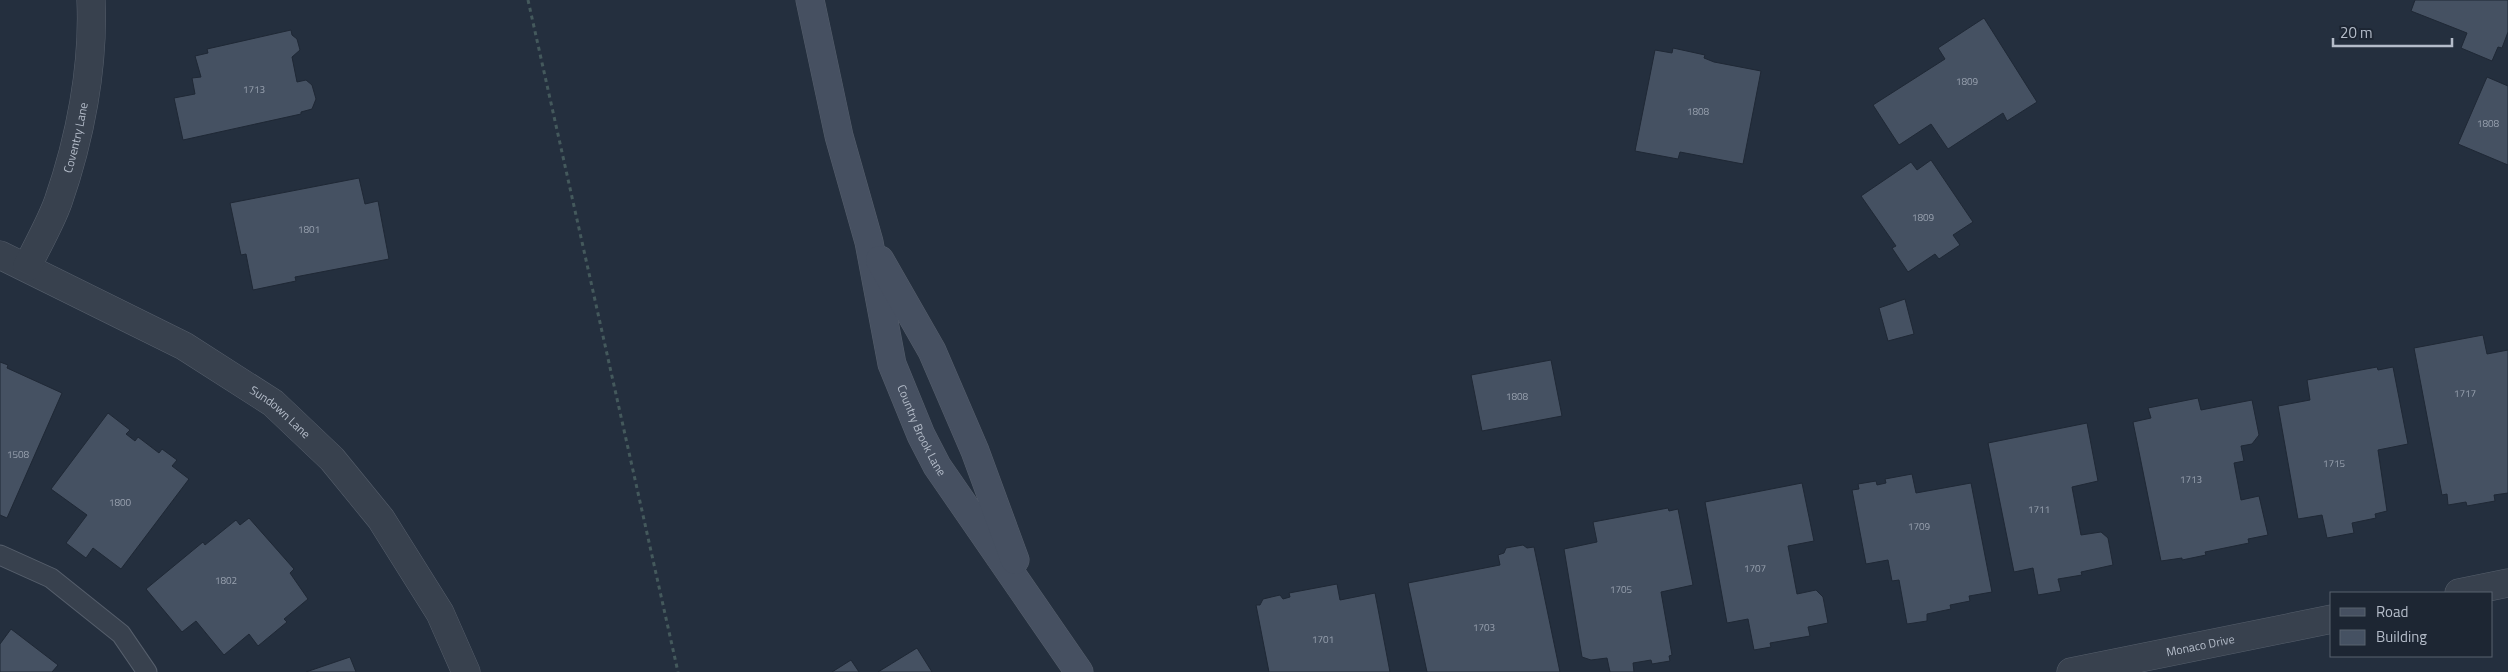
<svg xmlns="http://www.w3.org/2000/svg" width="2508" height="672" font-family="'Titillium Web',sans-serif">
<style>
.building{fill:#455162;stroke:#1f2835}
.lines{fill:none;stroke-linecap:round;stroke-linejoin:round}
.lane-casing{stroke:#565f6c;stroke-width:21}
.street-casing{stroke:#565f6c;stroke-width:29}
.secondary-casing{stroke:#565f6c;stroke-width:29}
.path{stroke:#44595c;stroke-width:3;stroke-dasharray:4 4;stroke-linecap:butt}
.lane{stroke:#38414e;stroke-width:19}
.street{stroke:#38414e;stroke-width:28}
.secondary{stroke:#465061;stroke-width:28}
.labels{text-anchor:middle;stroke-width:4;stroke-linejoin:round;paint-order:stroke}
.number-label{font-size:10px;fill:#98a1af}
.street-label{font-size:12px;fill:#b4bcc9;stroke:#1d2633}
</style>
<rect width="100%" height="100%" fill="#242f3e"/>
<path class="building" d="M2415,0H2508V32L2502,48L2498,47L2492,61L2461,48L2467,33L2411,11Z
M1984,18L2037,102L2007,121L2003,113L1948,149L1931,124L1899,145L1873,105L1945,59L1938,48Z
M291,30L292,35L297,39L300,50L292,57L297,82L306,80L312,85L316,99L312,109L301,112V114L183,140L174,98L195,94L192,78L201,77L195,56L208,53L207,49Z
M1673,48L1705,55L1704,58L1714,62L1761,71L1743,164L1680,152L1678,159L1635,151L1655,50L1672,53Z
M2487,77L2508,86V165L2458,144Z
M1931,160L1973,222L1953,235L1960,245L1939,259L1935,254L1908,272L1892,248L1896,246L1861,196L1911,162L1917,170Z
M359,178L365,204L378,201L389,259L295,277L296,281L253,290L246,254L241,255L230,203Z
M1905,299L1914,334L1888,341L1879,308Z
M2483,335L2487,354L2508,350V493L2494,495L2495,501L2467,506L2466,502L2448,505L2447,494L2442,495L2414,348Z
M1551,360L1562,416L1482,431L1471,375Z
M0,362L8,365L7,368L62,393L7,518L0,515Z
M2377,367L2378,370L2393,367L2408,444L2378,450L2387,511L2375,514L2376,518L2352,523L2354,533L2327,538L2322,515L2298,519L2278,406L2310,400L2307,380Z
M2198,398L2201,410L2252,400L2259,435L2252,444L2241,446L2244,461L2234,463L2241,500L2259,496L2268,535L2248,539L2249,543L2205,552L2206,555L2182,560V558L2161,561L2133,422L2151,418L2148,408Z
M108,413L130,430L126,434L135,441L138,437L159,453L162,449L177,460L172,466L189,479L121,569L93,548L86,558L66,543L87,515L51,489Z
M2087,423L2098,481L2072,487L2081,535L2101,532L2108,538L2113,565L2081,572L2082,575L2058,579L2061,591L2038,595L2033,568L2014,572L1988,443Z
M1912,474L1916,493L1971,483L1992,592L1969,596L1970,601L1950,605L1951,609L1927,614V621L1907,624L1899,580L1892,581L1888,560L1866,564L1852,490L1859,489L1858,484L1876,481L1877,485L1886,483L1885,479Z
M1802,483L1814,541L1788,546L1797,594L1816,590L1823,597L1828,623L1808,627L1810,636L1770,643L1771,647L1754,650L1748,619L1727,623L1705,502Z
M1668,508L1669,511L1678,509L1693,585L1661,592L1672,655L1669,656L1670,661L1652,664L1651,660L1633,663L1634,672H1610L1607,658L1591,660L1582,657L1564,549L1597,542L1593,522Z
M249,518L294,569L290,573L308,599L284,619L287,622L258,646L249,634L224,655L196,621L182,632L146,589L203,542L205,545L236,520L240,525Z
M1523,545L1527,548L1534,547L1560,672H1427L1408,583L1500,565L1498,555L1504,553L1506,548Z
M1337,584L1340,600L1375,593L1390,672H1269L1256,605H1260L1263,599L1280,595L1283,599L1290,597L1289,593Z
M11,629L58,665L52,672H0V644Z
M917,648L932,672H878Z
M350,657L356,672H306Z
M851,660L859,672H832Z"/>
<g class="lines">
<defs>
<path id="lane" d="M0,555L51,578L121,634L147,672"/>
<g id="street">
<path id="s1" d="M0,255L184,346L273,403L332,459L381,519L440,613L466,672"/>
<path id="s2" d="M27,267C37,246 50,224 58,202C80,139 94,67 91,0"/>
<path d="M2459,593L2508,583"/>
<path id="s3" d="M2071,672L2332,619"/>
</g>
<g id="secondary">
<path id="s4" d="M810,0L839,136L869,242L892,364L921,435L937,466L1079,672"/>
<path d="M880,260L932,351L975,451L1015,560"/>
</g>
</defs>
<use href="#lane" class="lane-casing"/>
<use href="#street" class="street-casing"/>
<use href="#secondary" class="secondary-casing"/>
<path class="path" d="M528,0L678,672"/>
<use href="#lane" class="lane"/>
<use href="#street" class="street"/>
<use href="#secondary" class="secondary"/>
</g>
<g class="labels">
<g class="number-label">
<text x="1967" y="85">1809</text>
<text x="254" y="93">1713</text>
<text x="1698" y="115">1808</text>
<text x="2488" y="127">1808</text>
<text x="1923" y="221">1809</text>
<text x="309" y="233">1801</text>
<text x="2465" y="397">1717</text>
<text x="1517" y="400">1808</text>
<text x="18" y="458">1508</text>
<text x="2334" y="467">1715</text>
<text x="2191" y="483">1713</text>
<text x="120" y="506">1800</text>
<text x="2039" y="513">1711</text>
<text x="1919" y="530">1709</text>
<text x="1755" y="572">1707</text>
<text x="226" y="584">1802</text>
<text x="1621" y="593">1705</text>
<text x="1484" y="631">1703</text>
<text x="1323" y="643">1701</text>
</g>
<g class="street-label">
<text dy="4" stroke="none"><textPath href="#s2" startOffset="139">Coventry Lane</textPath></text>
<text dy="4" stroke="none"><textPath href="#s1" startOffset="322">Sundown Lane</textPath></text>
<text dy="4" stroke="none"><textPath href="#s4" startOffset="446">Country Brook Lane</textPath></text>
<text dy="4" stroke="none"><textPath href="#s3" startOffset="132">Monaco Drive</textPath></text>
</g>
</g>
<rect x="2330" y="592" width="162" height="65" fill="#1d2633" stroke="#59626f"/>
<rect x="2340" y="608" width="25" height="8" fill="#465061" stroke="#59626f"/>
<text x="2376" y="617" font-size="15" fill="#b4bcc9">Road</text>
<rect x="2340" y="630" width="25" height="15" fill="#455162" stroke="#59626f"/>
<text x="2376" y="642" font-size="15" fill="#b4bcc9">Building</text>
<path d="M2333 38v8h119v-8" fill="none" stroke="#b4bcc9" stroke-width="2.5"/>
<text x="2340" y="38" font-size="15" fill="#b4bcc9" stroke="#1d2633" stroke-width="4" paint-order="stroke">20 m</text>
</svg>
